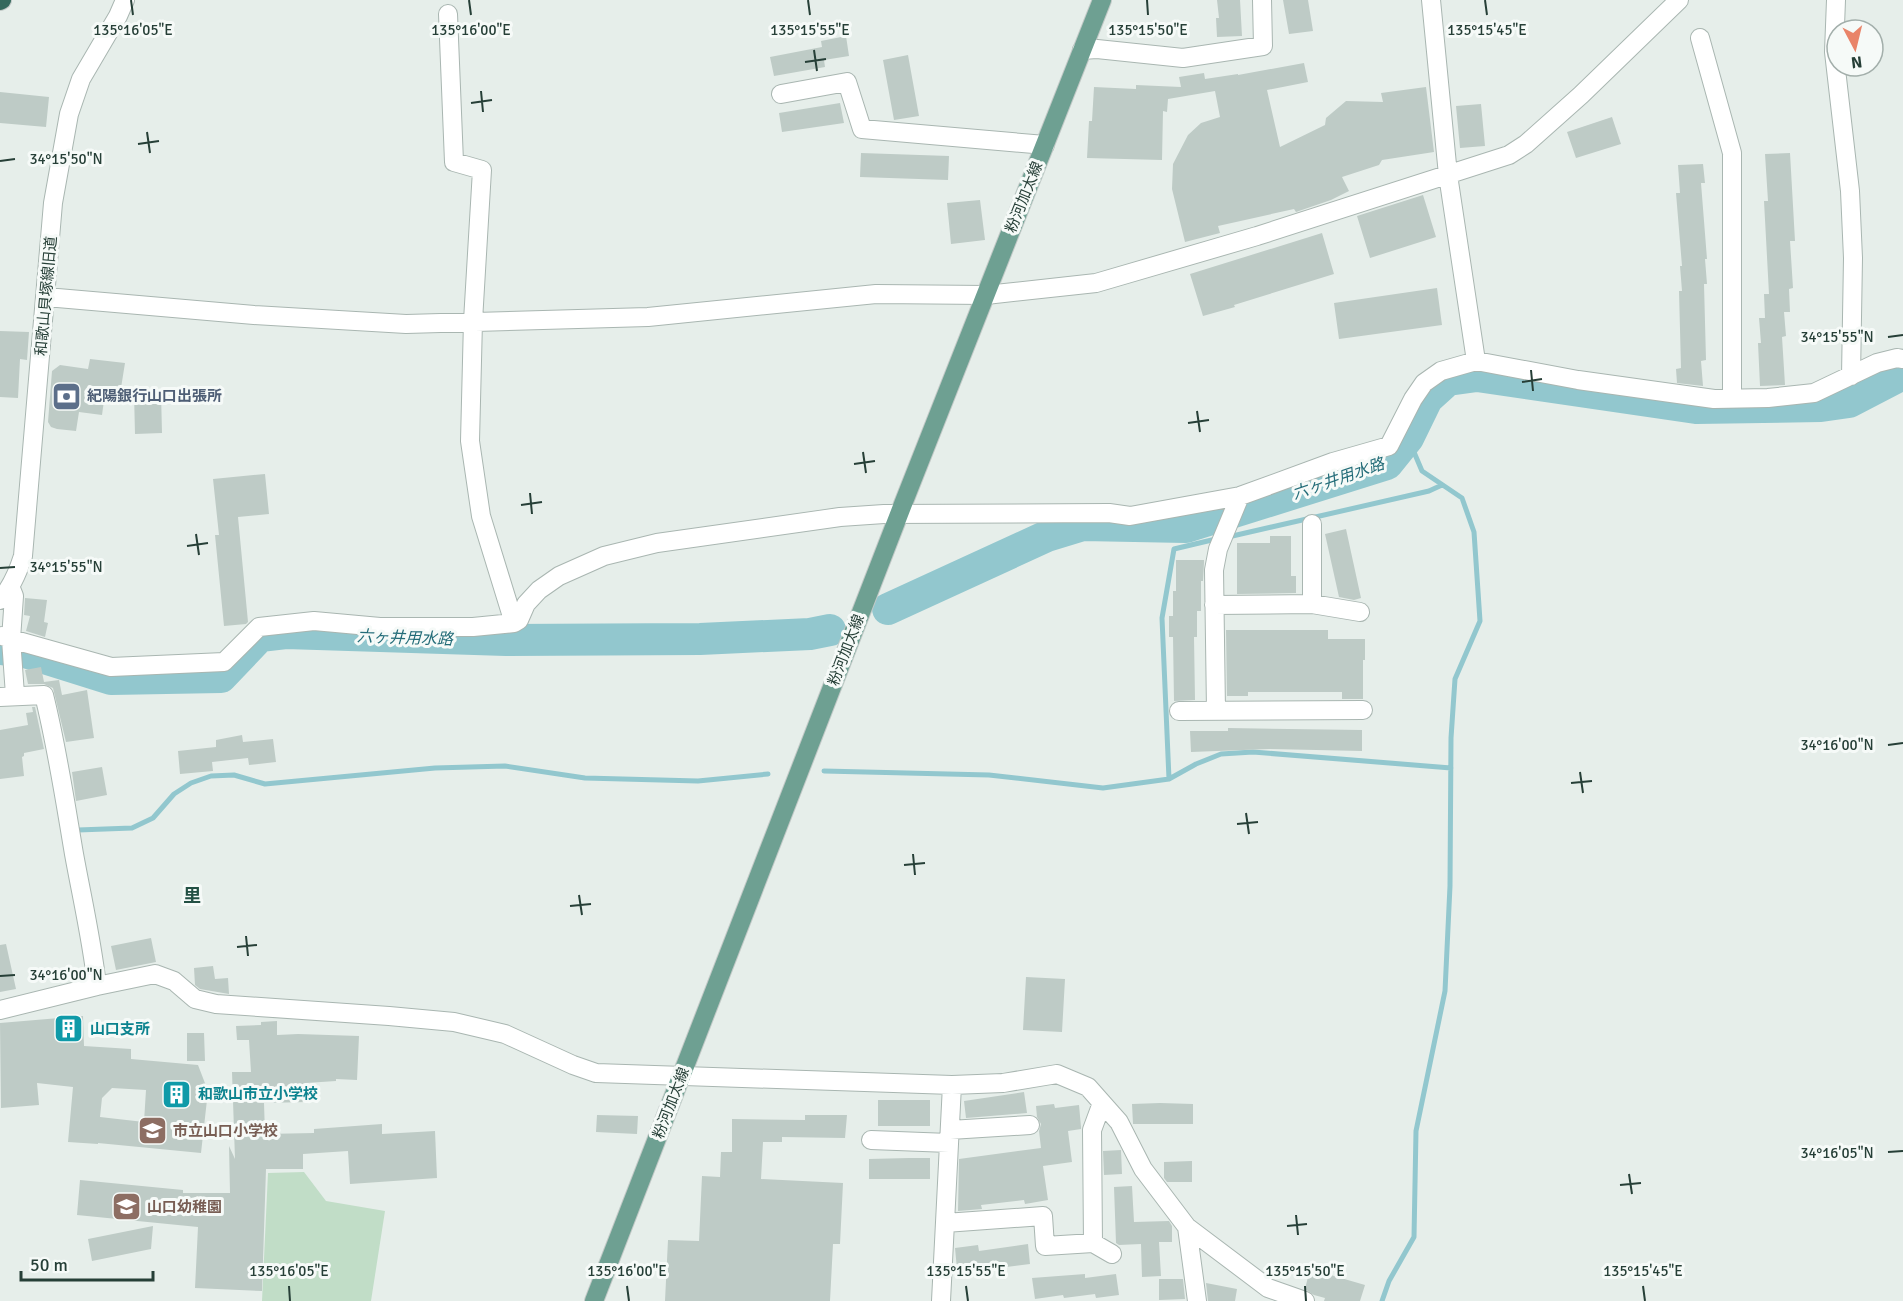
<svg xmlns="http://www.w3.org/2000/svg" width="1903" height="1301" font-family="Signika,'Noto Sans JP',sans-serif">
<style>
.green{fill:#c1ddc7}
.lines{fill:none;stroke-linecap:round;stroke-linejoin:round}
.stream{stroke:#92c7ce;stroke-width:5}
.river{stroke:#92c7ce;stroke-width:32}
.building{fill:#becbc6;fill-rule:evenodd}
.minor-casing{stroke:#a9b6b1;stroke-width:20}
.major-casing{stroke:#c2c9c7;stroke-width:20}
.highway-casing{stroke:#c2c9c7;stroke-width:20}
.minor{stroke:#fff;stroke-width:18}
.major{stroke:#6ea092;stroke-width:18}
.highway{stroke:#33695d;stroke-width:18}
.ticks{fill:none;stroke:#263f37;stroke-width:2}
.labels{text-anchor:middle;stroke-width:6;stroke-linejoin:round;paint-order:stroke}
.street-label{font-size:15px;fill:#263f37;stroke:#f6faf8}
.service-label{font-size:15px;font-weight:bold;fill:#4e5e75;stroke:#f6faf8;text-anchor:start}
.culture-label{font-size:15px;font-weight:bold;fill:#0d838f;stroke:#f6faf8;text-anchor:start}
.education-label{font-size:15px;font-weight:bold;fill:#785e54;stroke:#f6faf8;text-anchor:start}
.water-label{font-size:16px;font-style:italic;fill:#236c78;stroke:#f6faf8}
.quarter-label{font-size:18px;font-weight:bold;fill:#235044;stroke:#f6faf8}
.ticks-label{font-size:15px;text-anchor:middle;fill:#263f37;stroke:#f6faf8;stroke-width:6;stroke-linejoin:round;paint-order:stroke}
</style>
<rect width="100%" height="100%" fill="#e6eeea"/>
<path class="green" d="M304,1172L326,1201L385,1211L371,1301H262L268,1173Z"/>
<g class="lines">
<path class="stream" d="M1228,537L1429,491L1442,485
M824,771L989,775L1103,788L1169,779L1196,764L1221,754L1253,752L1451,768
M1169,779L1162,618L1174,549L1216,539
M78,830L132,828L153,818L174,794L191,783L211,776L234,775L265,784L435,768L505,766L585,778L698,781L768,774
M1382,1301L1389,1281L1414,1237L1416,1131L1445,991L1450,886L1451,738L1455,679L1480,621L1474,532L1462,498L1422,471L1408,438"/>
<path class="river" d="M888,609L1047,536L1083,525L1186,527L1387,464L1408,438L1427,399L1448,380L1477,376L1696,408L1821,406L1849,402L1903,374
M0,649L25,652L111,679L221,677L260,636L286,633L506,640L700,639L810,634L830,630"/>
</g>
<path class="building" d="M1217,0H1240L1242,36L1217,37L1216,18H1219Z
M1283,0H1308L1313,31L1289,34Z
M846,36L849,56L824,60L825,67L774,76L770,57L822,47L821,41Z
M908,55L919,116L894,120L883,60Z
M1304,63L1308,82L1267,90L1280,147L1325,125L1326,118L1346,101L1383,102L1381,93L1426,87L1434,152L1382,160L1379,165L1342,177L1349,191L1331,200L1296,212L1294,209L1218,226L1220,233L1185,242L1172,189L1173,164L1188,135L1201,123L1220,117L1215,91L1168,99L1167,112L1163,111L1162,160L1087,158L1089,121H1092L1094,87L1136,89V85L1181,87L1179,77L1204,73L1205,79L1238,74V75Z
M0,92L49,97L46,127L0,123Z
M840,103L844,123L782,132L779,113Z
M1481,104L1485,146L1460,148L1456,106Z
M1612,117L1621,144L1576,158L1567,132Z
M861,153L949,156L948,180L860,177Z
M1790,153L1795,241H1790L1793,288L1789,289L1790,312H1784L1786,336L1782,337L1785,385L1760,386L1758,343H1761L1759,318H1765L1764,294H1769L1764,201H1768L1765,154Z
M1703,164L1705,183H1701L1707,259H1705L1707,284H1704L1706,360L1701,361L1703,386L1677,383L1676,369L1681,368L1679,291H1682L1680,266H1682L1676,193H1680L1678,165Z
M1423,195L1436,237L1370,258L1357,216Z
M980,200L985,240L951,244L947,203Z
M1322,233L1334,274L1234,305L1235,307L1203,316L1190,274Z
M1437,288L1442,325L1339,339L1334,303Z
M0,331L29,332L27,360L20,359L18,398L0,397Z
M90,359L125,363L121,388L106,386L102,415L79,412L76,431L57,429L51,427L48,422L52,371L60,365L88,369Z
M134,393H161L162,433L135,434Z
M265,474L269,514L238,517L248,622L246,624L224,626L215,535H219L213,479Z
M1346,529L1361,598L1354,600L1339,597L1325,534Z
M1270,536H1291V576H1296V593L1237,594V543H1270Z
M1176,560H1204V563L1203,581H1201V611H1197V637H1194L1195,700L1174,701L1173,637H1169V616H1173V591H1176Z
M25,598L47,600L44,622L48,623L45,637L26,631L30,616L24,615Z
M1226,630H1328V639H1365V660H1363V699H1342V692H1248V696H1227Z
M41,667L44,682L59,680L62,695L87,690L94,738L66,742L53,688L44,684H28L25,670Z
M32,707H35L44,749L24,753V756L22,757L24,776L0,779V730L28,725L26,713L33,712Z
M1228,728L1362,730V751L1269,749L1191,752L1190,731H1228Z
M242,735L243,742L273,739L276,762L249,765L248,758L212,762L213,771L180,774L178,751L216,747V740Z
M102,767L107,795L76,801L72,772Z
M151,938L156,962L116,970L111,946Z
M6,944L16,989L0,992V945Z
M213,966L215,979L228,978L229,994L200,989L195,985L194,968Z
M1026,977L1065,979L1062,1032L1023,1030Z
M83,1016L84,1046L131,1049V1059L198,1065L208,1091L201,1153L98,1143V1144L68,1142L73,1087L37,1083L39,1105L1,1108L0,1023ZM112,1088L146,1090L144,1122L100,1117L102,1098Z
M277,1021V1035L298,1034L359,1036L357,1080L336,1079V1081L306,1083L307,1102L264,1103L265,1134L314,1133V1129L382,1124V1134L435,1131L437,1178L350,1184L348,1151L303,1154V1169H266L262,1291L195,1288L198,1227L77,1215L80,1180L183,1190V1193H230L229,1146L235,1159L232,1072H251L249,1040H237L236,1026L261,1025V1022Z
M187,1033H204L205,1061H187Z
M1024,1092L1027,1113L966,1118L964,1101Z
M878,1100H930V1126H878Z
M1160,1103L1193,1104V1124H1133L1132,1104Z
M1054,1104L1055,1108L1079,1105L1081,1127V1129L1068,1131L1072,1162L1043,1166L1048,1200L1025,1204L1024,1200L981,1205L982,1209L958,1211L959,1159L1041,1148L1039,1131L1041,1124L1037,1117L1036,1106Z
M597,1115L638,1116L637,1134L596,1132Z
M805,1115H847L845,1138L782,1137V1142H763L761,1179L843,1183L840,1244H833L830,1301H665L668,1240L699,1241L702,1176L720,1177L721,1152H732V1119L805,1120Z
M1121,1150L1122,1174L1104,1175L1103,1151Z
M909,1158H930V1179H869V1159Z
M1192,1161V1182H1167L1164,1178V1162Z
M1132,1186L1134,1222L1169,1221L1172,1226V1242H1159L1161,1276L1142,1277L1141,1244L1119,1245L1116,1243L1114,1187Z
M153,1226L151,1249L92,1261L88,1239Z
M1028,1244L1030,1264L999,1268L998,1263L957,1269L955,1248L978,1245L979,1251Z
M1310,1269L1365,1285L1360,1301H1324L1325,1298L1314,1295L1305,1289Z
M1085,1274V1278L1116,1274L1119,1295L1096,1298L1095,1294L1064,1298L1063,1295L1035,1299L1032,1278Z
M1159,1279H1183L1185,1299L1159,1300Z
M1206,1283L1237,1289L1235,1301H1208Z"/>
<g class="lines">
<defs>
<path id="minor" d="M1431,0L1448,175L1476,361
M1836,0L1834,52L1850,191L1853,258L1851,376
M448,14L454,162L482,170L473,321L470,441L481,516L514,623
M1700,38L1732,153V399
M1082,50L1097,49L1183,58L1263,46L1262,0
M781,94L847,82L862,129L1045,145
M46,297L254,315L406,324L648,317L876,294L986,295L1096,283L1257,236L1509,155L1526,144L1581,95L1679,0
M10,586L14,596L11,639L111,667L224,662L259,627L314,621L380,627H473L514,623L519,620L526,604L539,590L559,576L604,556L657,543L840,517L884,514L1109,513L1130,516L1240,496L1333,462L1389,446L1413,399L1424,383L1441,371L1476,361L1578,380L1714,399L1768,398L1814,393L1877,363L1897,358L1903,359
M0,600C12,587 18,572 23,556L53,203L69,114L81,79L118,16L125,0
M1312,604V524
M1214,605L1312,604L1360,612
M2,636L11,639L15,695
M0,697L44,695C57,747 65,801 74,854C82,898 92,941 97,986
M1179,711L1363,710
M1216,711L1214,570L1218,549L1240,496
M0,1010L97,986L155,974L174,981L195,999L216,1004L389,1016L454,1022L505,1034L573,1065L596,1073L952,1085L1003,1083L1057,1074L1088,1087L1119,1122L1143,1169L1187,1227L1268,1288L1305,1301
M950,1130L1030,1125
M871,1140L949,1143
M945,1223L1043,1216L1045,1246L1093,1243L1112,1254
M1187,1227L1197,1301
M1093,1243L1092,1130L1102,1103
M941,1301L952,1085"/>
<path id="major" d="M594,1301L903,504L1102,0"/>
<path id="highway" d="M0,1L2,0"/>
</defs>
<use href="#minor" class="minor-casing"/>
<use href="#major" class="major-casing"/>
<use href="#highway" class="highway-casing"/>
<use href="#minor" class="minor"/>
<use href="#major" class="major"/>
<use href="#highway" class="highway"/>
</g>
<path class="ticks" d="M131,0L133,15M469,0L471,15M808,0L810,15M1147,0L1148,15M1485,0L1487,15M814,50L817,71M805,62L826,59M481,91L483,112M471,103L492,100M147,132L150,153M138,144L159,141M0,161L15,159M1888,337L1903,335M1531,370L1533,391M1522,382L1542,379M1197,411L1200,432M1188,423L1209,420M863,452L866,473M854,464L875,461M530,493L532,514M521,505L542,502M196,534L199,555M187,546L208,543M0,568L15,567M1888,745L1903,743M1580,772L1583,793M1571,783L1592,781M1246,813L1249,834M1237,824L1258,822M913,854L915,875M904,865L925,863M579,895L582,915M570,906L591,904M246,936L248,956M237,947L257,945M0,976L15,975M1888,1152L1903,1151M1629,1174L1632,1194M1620,1185L1641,1183M1296,1215L1298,1235M1287,1226L1307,1224M289,1286L290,1301M627,1286L629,1301M966,1286L968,1301M1305,1286L1306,1301M1643,1286L1645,1301"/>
<defs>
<symbol id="bank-square" viewBox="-11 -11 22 22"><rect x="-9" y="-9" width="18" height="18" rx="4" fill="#5c6f8a" stroke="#f6faf8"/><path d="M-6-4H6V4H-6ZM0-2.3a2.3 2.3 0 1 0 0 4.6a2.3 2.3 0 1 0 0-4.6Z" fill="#fff"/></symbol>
<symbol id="building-square" viewBox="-11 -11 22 22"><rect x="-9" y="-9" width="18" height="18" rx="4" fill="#0f9aa8" stroke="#f6faf8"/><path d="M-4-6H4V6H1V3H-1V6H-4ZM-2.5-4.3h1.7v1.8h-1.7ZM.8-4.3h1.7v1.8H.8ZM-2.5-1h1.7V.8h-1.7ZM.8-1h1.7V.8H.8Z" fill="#fff"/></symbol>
<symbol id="school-square" viewBox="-11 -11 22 22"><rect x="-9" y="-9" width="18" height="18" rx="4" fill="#8d6e63" stroke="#f6faf8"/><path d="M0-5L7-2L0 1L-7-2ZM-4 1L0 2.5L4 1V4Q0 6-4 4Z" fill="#fff"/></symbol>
</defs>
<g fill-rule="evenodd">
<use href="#bank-square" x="50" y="380" width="33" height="33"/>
<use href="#building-square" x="52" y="1012" width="33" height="33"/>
<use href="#building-square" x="160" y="1078" width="33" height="33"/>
<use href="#school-square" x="136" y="1114" width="33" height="33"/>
<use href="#school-square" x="110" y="1190" width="33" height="33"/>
</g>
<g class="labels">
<g class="street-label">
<text transform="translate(1024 197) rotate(-68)" y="5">粉河加太線</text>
<text transform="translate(46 296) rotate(-85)" y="5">和歌山貝塚線旧道</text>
<text transform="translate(846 650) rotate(-69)" y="5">粉河加太線</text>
<text transform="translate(671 1103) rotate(-69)" y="5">粉河加太線</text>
</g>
<g class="service-label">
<text x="87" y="401">紀陽銀行山口出張所</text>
</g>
<g class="culture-label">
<text x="90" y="1034">山口支所</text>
<text x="198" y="1099">和歌山市立小学校</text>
</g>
<g class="education-label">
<text x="173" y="1136">市立山口小学校</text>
<text x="147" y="1212">山口幼稚園</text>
</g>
<g class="water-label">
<text transform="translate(1338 478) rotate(-19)" y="6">六ヶ井用水路</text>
<text transform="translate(405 637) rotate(2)" y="6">六ヶ井用水路</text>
</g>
<g class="quarter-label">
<text x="192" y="902">里</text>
</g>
</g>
<g class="ticks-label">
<text x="133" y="35">135°16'05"E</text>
<text x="471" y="35">135°16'00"E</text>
<text x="810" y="35">135°15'55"E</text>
<text x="1148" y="35">135°15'50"E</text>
<text x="1487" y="35">135°15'45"E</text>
<text x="66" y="164">34°15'50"N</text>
<text x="1837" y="342">34°15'55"N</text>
<text x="66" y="572">34°15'55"N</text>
<text x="1837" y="750">34°16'00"N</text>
<text x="66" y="980">34°16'00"N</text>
<text x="1837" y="1158">34°16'05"N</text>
<text x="289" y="1276">135°16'05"E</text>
<text x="627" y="1276">135°16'00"E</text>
<text x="966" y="1276">135°15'55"E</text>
<text x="1305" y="1276">135°15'50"E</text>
<text x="1643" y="1276">135°15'45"E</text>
</g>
<g transform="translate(1855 48) rotate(173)"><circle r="28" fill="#f6faf8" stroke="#a3afab" stroke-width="1.5"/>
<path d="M0-4.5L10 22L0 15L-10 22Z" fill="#e98469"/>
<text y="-9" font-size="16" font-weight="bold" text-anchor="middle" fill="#263f37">N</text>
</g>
<path d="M21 1271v9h132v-9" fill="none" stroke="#263f37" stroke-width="3"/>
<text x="30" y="1271" font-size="18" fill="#263f37" stroke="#f6faf8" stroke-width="4.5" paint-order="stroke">50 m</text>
</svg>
